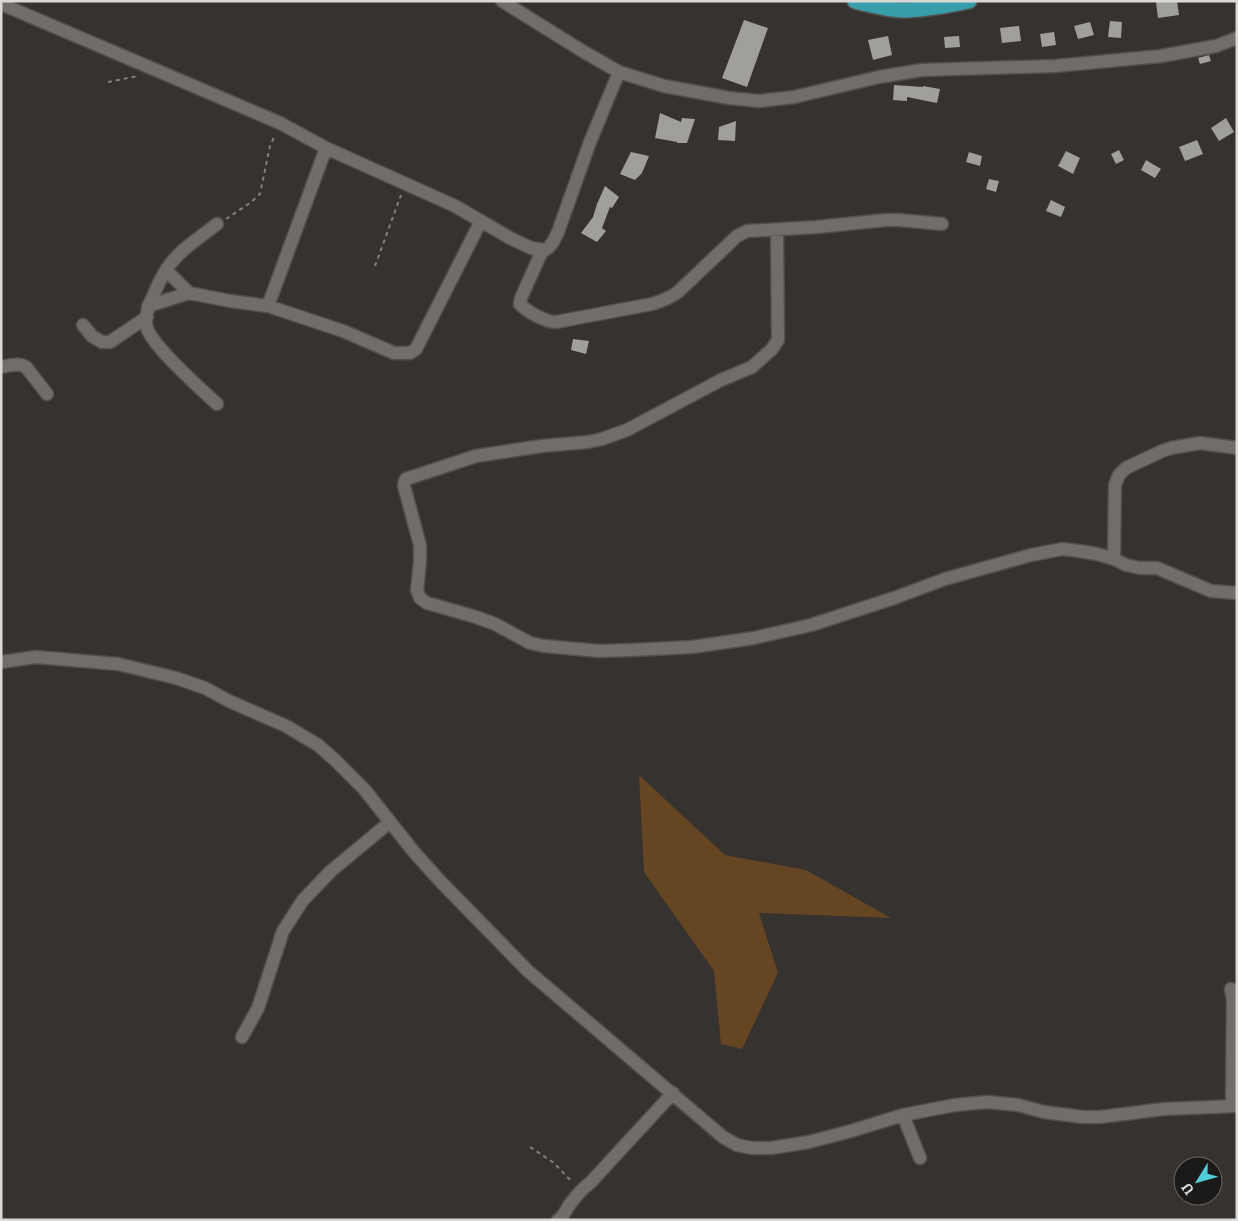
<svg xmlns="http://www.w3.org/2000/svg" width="1238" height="1221" font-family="Bitter,serif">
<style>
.grass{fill:#654522}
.building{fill:#a19f9c}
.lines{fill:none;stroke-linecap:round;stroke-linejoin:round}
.minor-casing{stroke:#514f4e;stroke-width:15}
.highway-casing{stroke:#514f4e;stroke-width:18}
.path{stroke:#83817f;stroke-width:2;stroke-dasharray:4 4;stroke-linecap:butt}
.minor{stroke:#706d6b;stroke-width:12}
.highway{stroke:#389eaa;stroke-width:15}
</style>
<rect width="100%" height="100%" fill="#353230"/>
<path class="grass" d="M639,775L725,855L806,870L891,918L759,913L778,973L742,1049L721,1044L714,971L644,872Z"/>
<path class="building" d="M1165,1H1177L1179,15L1158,18L1156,2Z
M744,20L768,28L747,87L722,78Z
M1110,21L1122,22L1121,38L1108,37Z
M1090,22L1094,35L1078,39L1074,26Z
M1019,26L1021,41L1002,43L1000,28Z
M1054,32L1056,45L1042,47L1040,34Z
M888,36L892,55L873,60L868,40Z
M959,36L960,47L945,48L944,37Z
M1209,55L1211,61L1200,64L1198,58Z
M894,85L923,87V86L940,89L937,103L907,97V101L893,100Z
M660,113L681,122L682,118L695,119L687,143H677V142L655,138Z
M1226,118L1234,132L1219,141L1211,128Z
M736,121L735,141L718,140L719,127Z
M1197,140L1203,154L1185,161L1179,147Z
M1119,150L1124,160L1116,164L1111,154Z
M1066,151L1080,158L1073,174L1058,166Z
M631,152L649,156L642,173L635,180L620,174Z
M969,152L982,156L980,166L966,162Z
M1146,160L1161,169L1155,178L1141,170Z
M989,179L999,181L996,192L986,189Z
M605,186L619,197L612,208L610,207L602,228L606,231L597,242L581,233L593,217L597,204Z
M1051,200L1065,207L1061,217L1046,211Z
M573,339L589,341L586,354L571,350Z"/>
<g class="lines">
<defs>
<path id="minor" d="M502,1L584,52L619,72L664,86L729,98L759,101L794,97L879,77L922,70L1055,66L1161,56L1216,46L1237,38
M1,4L280,123L326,148L455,206L510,238L531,248L545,250L549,247L553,242L558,232L590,142L619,72
M217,224C199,238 178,251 166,270C161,278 157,286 154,294C149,304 144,317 147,328C153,347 201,389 217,404
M777,230L778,340L772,349L752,367L721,380L627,430L602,439L588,442L542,446L476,456L406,479L405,481L404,486L420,545V561L417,590L420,598L427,603L476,617L495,624L530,643L544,646L600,651L632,650L692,647L754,638L811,625L894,598L945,579L1031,555L1062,549L1079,551L1097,554L1114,559L1126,565L1140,568H1157L1211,591L1237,593
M542,251L521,298L520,304C527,312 546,322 556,322L652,304C662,301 670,298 678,292L737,236L747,231L817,227L886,220H899L942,224
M166,270L189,293
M148,306L189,293L230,301L268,306L343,331L394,353H410L416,349L481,221
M268,306L326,148
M83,325L92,336L102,342H110L147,317
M1,367C9,366 18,362 26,367L47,394
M1114,559L1115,485L1119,475L1126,468L1162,451L1171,448L1200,443L1237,448
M1,662L36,657L118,664L176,678L205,688L229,701L286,726L318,745L335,760L364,789L414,852L440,881L528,971L723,1137L737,1145L752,1148H771L809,1142L851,1131L903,1115L955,1105L987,1102L1018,1105L1044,1112L1083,1117H1100L1164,1109L1237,1106
M1231,989L1233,1000L1232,1106
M242,1037L258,1008L283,931L303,900L331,871L390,822
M903,1115L920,1158
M558,1220C564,1217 566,1209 570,1204C576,1196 582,1189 590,1183L673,1093"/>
<path id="highway" d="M855,1C870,5 886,9 902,10C925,10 948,5 969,1"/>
</defs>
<use href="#minor" class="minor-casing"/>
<use href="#highway" class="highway-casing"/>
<path class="path" d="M108,82L138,76
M226,219L250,203L260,194L270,146L275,135
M375,266L401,195
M530,1147L554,1163L572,1182"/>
<use href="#minor" class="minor"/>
<use href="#highway" class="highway"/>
</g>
<rect width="1238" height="1221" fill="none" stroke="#dbd9d8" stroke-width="5"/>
<g transform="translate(1198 1181) rotate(233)"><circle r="24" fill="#1b1a19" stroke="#686665"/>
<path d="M0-4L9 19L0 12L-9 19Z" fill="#52cbd9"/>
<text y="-8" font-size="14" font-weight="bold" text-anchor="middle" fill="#dbd9d8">U</text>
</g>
</svg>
